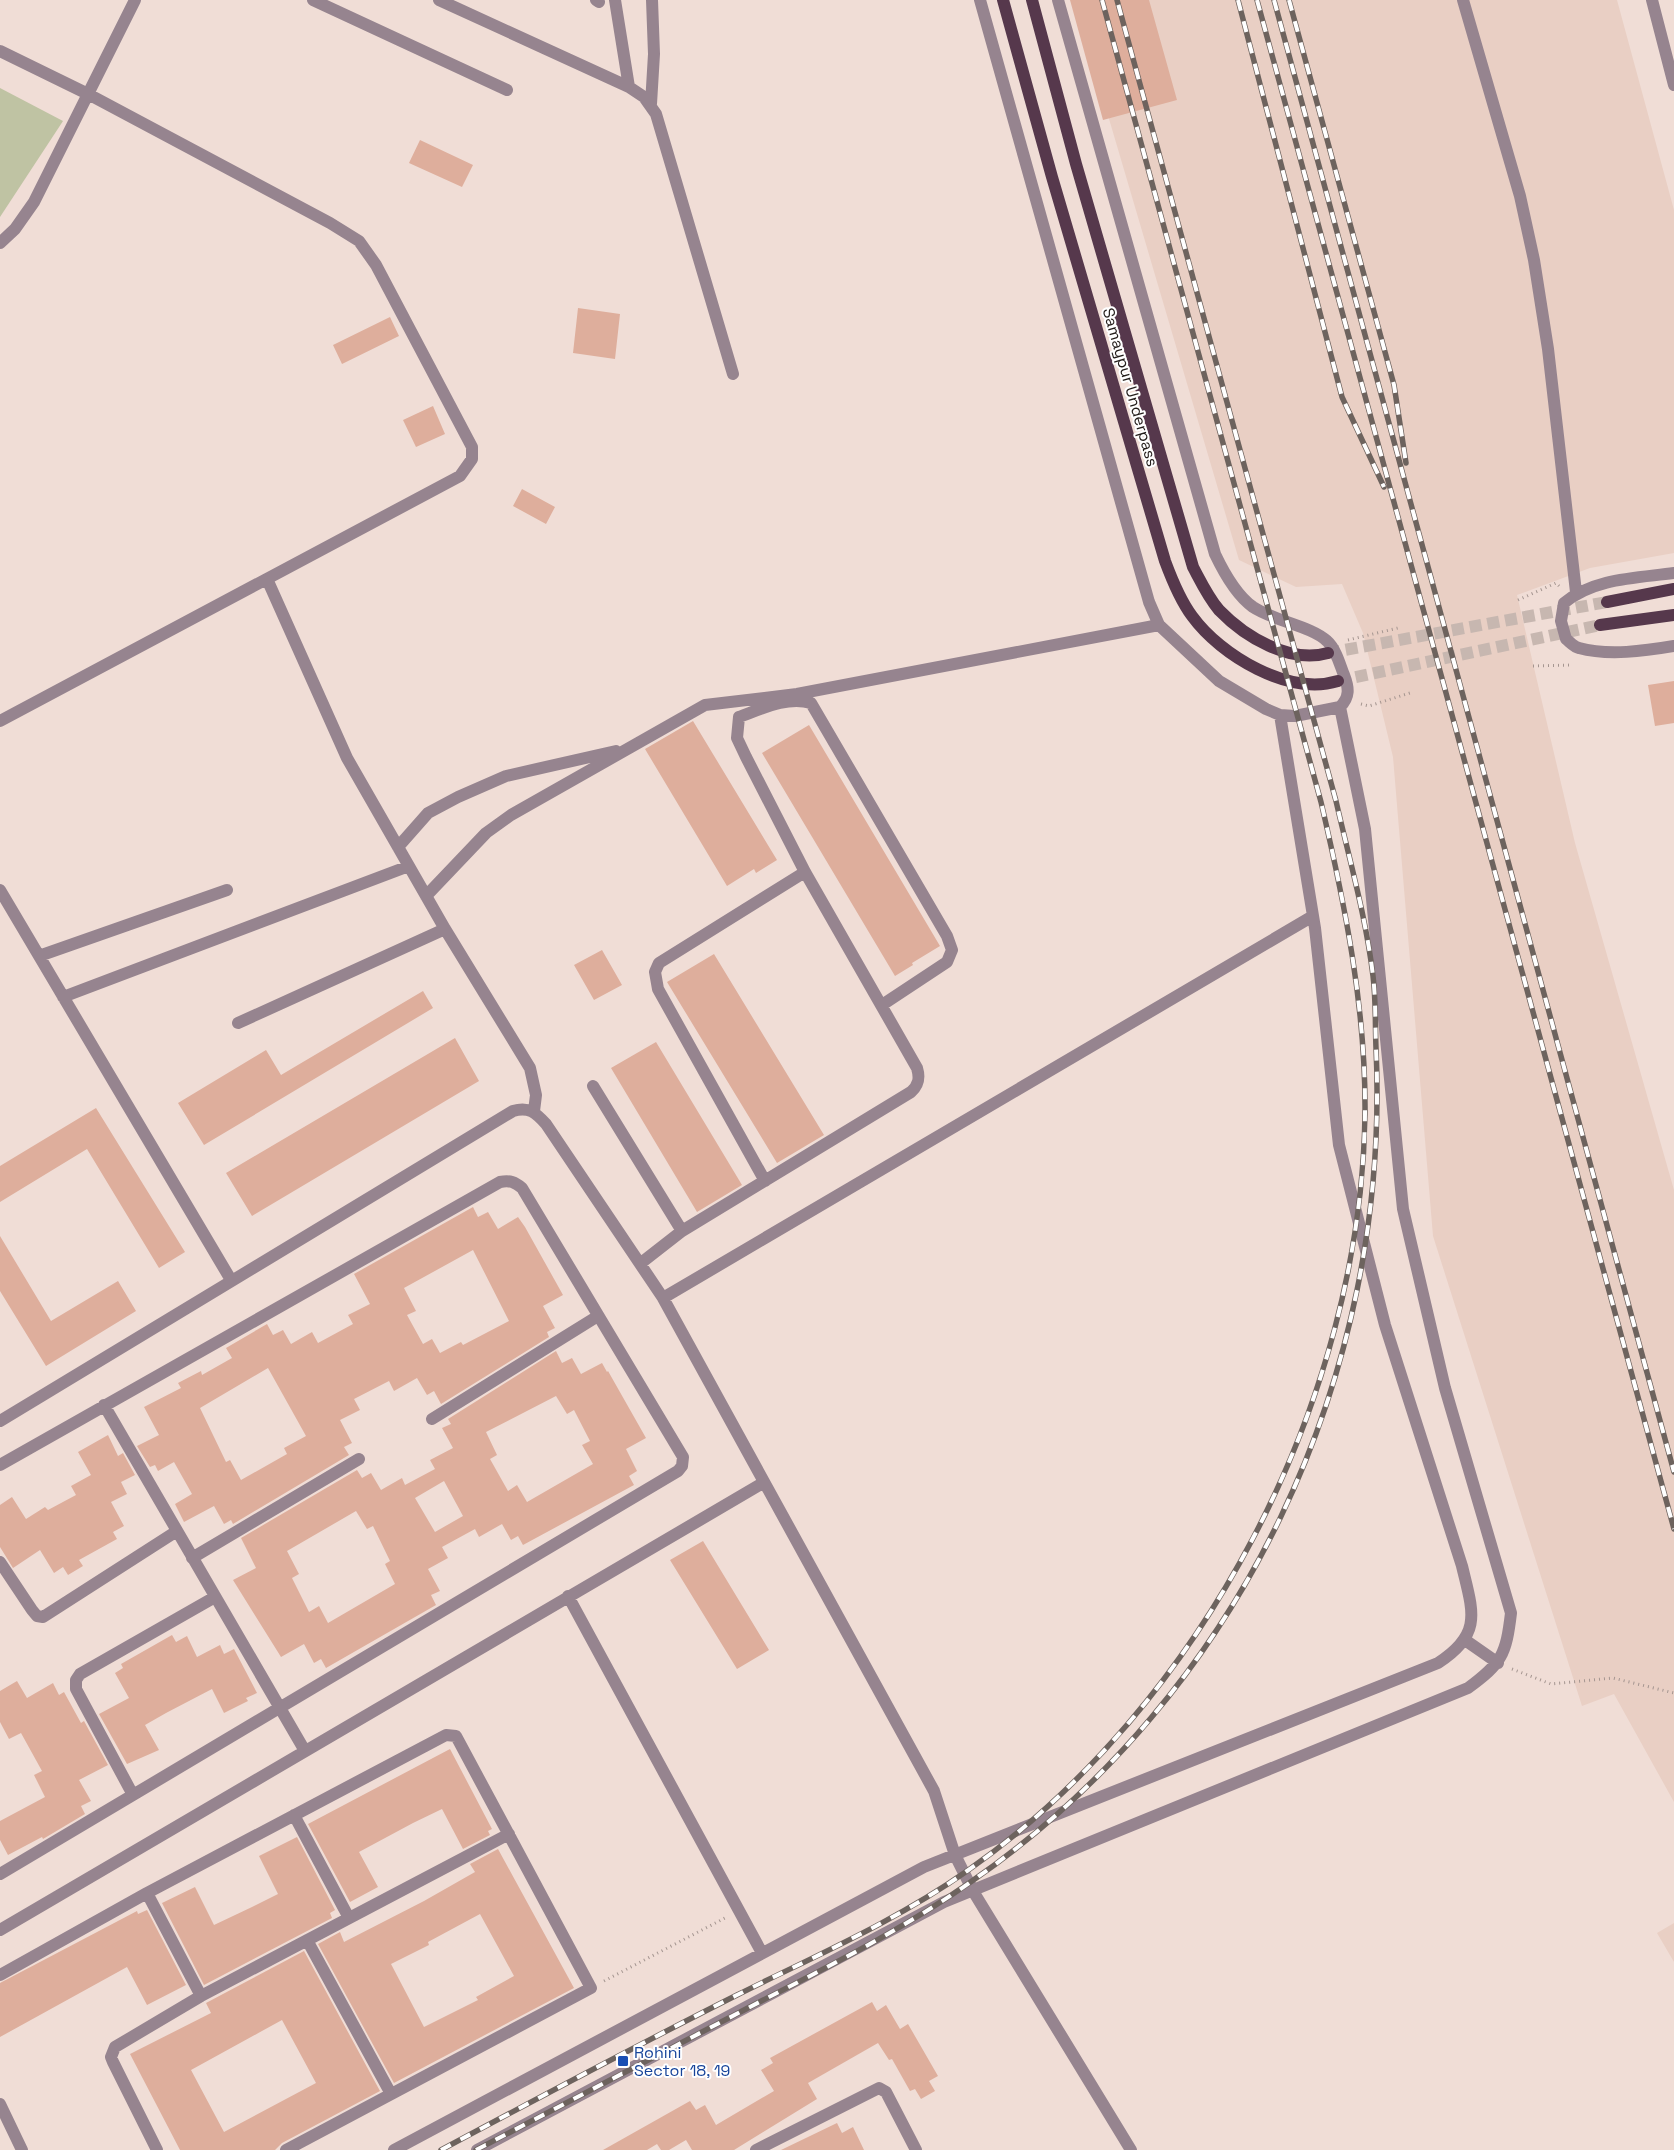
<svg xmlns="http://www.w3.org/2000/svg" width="1674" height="2150" font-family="'Space Grotesk',sans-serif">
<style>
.built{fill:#e9cfc4}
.green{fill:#bfc3a3}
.building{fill:#deae9c;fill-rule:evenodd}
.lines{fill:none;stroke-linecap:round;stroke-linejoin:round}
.major-tunnel{stroke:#c7b7b0;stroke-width:12;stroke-dasharray:12 6;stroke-linecap:butt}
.path{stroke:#a49590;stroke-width:3;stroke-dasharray:1 4;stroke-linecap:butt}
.minor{stroke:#96848f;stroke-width:12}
.major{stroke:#56384c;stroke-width:12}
.rail-casing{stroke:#6d635e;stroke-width:5.5}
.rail{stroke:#fff;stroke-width:4;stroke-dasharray:11;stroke-linecap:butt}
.transit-dot{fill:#1a4fb4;stroke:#fff;stroke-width:2}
.labels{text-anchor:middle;stroke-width:4;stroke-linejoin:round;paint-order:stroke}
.street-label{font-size:16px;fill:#231d1a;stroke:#fff}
.transit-label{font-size:16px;fill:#164399;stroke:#fff;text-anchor:start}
</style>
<rect width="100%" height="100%" fill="#f0ddd6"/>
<path class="built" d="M1074,0H1617L1674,210V553L1590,568L1517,595L1575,843L1674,1190V1802L1614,1694L1582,1706L1433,1236L1393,757L1363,633L1342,584L1296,587L1239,560Z
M1674,1923V1962L1657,1933Z"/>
<path class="green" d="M0,88L63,121L0,217Z"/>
<path class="building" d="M1070,0H1149L1177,100L1103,120Z
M420,140L473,165L462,187L409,163Z
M578,308L620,314L615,359L573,353Z
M390,317L399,336L342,364L333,345Z
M433,406L445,434L416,447L403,420Z
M522,489L555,507L546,524L513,506Z
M1674,681V723L1655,726L1648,685Z
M693,721L777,860L756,873L754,869L727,886L645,749Z
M809,725L940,946L912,963L913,965L895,976L762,753Z
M602,950L622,985L594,1000L574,965Z
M714,954L824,1135L777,1163L667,982Z
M423,991L433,1008L204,1145L178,1103L266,1050L281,1075Z
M455,1038L479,1081L252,1216L226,1173Z
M656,1042L742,1185L697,1212L611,1068Z
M96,1108L185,1252L159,1268L87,1149L0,1202V1166Z
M473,1207L478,1217L488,1212L498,1229L518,1217L525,1227L563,1295L543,1306L555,1328L547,1332L549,1337L441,1404L434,1391L427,1395L417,1378L394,1391L389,1381L354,1399L360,1410L340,1420L352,1443L344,1447L349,1455L233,1524L231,1520L224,1524L214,1506L184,1522L175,1504L192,1494L174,1462L158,1471L155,1465L150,1467L137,1446L159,1435L144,1407L181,1388L178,1383L201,1371L202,1375L232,1358L226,1348L267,1324L273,1335L283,1330L291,1344L312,1332L318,1343L353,1324L348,1315L370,1304L354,1274ZM473,1250L509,1321L463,1345L461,1342L440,1353L432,1339L423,1344L407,1315L416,1311L404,1288ZM268,1368L306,1436L284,1448L287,1454L241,1480L230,1460L226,1462L200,1408Z
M0,1236L51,1321L118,1281L136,1311L46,1366L0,1291Z
M556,1351L562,1363L572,1358L581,1374L602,1363L607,1372L608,1371L646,1438L626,1449L637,1471L629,1476L634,1485L523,1545L518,1536L511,1540L502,1524L479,1537L475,1529L442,1547L448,1558L428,1569L440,1591L431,1595L436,1605L326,1668L321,1659L314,1663L304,1644L281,1657L233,1580L256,1568L241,1538L357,1470L362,1478L371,1473L381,1490L402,1478L405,1485L435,1469L430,1460L453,1448L442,1428L451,1424L448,1419ZM556,1396L567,1414L574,1410L590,1441L582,1445L593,1464L527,1502L517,1485L508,1491L490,1459L497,1455L486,1432ZM444,1481L463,1516L435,1532L415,1498ZM356,1511L367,1529L373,1526L390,1561L385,1564L395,1584L328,1623L319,1606L309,1612L292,1578L299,1574L287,1551Z
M108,1435L118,1456L123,1453L135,1475L121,1482L127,1494L111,1502L124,1526L113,1532L117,1539L79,1560L83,1566L68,1575L63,1567L54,1573L40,1550L13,1568L0,1547V1505L12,1497L26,1519L45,1507L48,1510L76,1495L71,1486L91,1475L78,1452Z
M703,1541L769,1650L737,1669L670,1560Z
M172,1635L176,1642L187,1636L197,1657L220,1645L224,1654L234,1649L257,1693L246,1698L248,1701L224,1713L212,1689L166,1713L145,1725L159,1750L127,1764L99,1714L129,1698L115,1673L123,1668L121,1664Z
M17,1681L27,1698L53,1683L59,1695L64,1692L81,1723L84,1721L108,1765L79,1780L91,1801L81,1806L85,1814L43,1839L42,1837L8,1855L0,1840V1821L45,1797L34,1775L42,1771L21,1733L9,1739L0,1722V1691Z
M450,1749L492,1829L488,1831L490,1835L463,1849L442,1809L413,1823L359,1852L378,1887L350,1902L308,1824Z
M297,1837L335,1910L330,1913L332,1918L204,1985L162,1903L195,1887L214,1925L252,1907L278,1894L259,1856Z
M498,1849L574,1988L394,2083L318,1944L340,1932L344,1942L424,1901L475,1872L470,1864ZM480,1914L514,1976L476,1997L478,2000L424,2027L391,1964L429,1945L428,1942Z
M147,1910L186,1985L147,2005L127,1967L0,2037V1983L137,1911L138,1914Z
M304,1951L380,2091L282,2143L275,2150H180L130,2054L211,2013L206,2003ZM282,2020L316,2083L224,2132L191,2070Z
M872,2002L877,2011L886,2005L900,2029L908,2024L938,2076L929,2081L935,2091L921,2099L915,2089L910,2091L892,2059L889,2060L878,2043L808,2083L817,2099L734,2150H692L686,2140L669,2150H661L657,2144L647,2150H603L690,2101L696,2110L705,2105L716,2125L774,2091L761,2070L773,2063L770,2058Z
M837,2123L842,2133L853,2127L864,2150H781Z"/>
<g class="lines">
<path class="major-tunnel" d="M1328,653L1607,602
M1338,681L1600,625"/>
<path class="path" d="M1518,600L1556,583L1559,586
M1348,640L1398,628
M1533,666L1573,665
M1361,704L1369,706L1413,692
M1512,1669L1551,1684L1613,1678L1674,1693
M604,1981L725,1918"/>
<path class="minor" d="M313,0L507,90
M439,0L629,87L644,97L656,114L733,374
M596,0L599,2
M615,0L629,87
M980,0L1149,602L1159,625L1219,681L1266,709L1280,715L1295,716L1340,707C1350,697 1349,688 1344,675C1340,665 1336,649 1327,641C1311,626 1274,621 1253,607C1236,595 1224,573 1215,554L1058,0
M1463,0L1520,196L1534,260L1548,349L1576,592
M1652,0L1674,85
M0,51L88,94L330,223L359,241L376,265L472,447V459L460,476L0,721
M651,104L654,54L652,0
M0,243L15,229L34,202L135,0
M1674,573C1637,578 1594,578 1564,603L1561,621L1566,639C1570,642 1574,647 1579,648C1608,656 1645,651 1674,646
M267,579L347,758L445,929L530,1068L536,1095L534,1111
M398,847L428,813L458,797L506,776L616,751
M0,890L231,1280
M426,896L486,833L511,815L705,705L797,694L1159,625
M39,956L227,890
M63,997L409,866
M238,1023L445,929
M593,1086L682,1231
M765,1181L658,989L655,972L659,963L805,872
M641,1263L682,1231L911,1092C919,1085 920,1078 917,1068L805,872L746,757L737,738L739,717C761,709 787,696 811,703L947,936L952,950L947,962L882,1005
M663,1298L1313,916
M104,1405L305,1751
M432,1419L598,1316
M0,1421L513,1111C529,1106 536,1113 546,1124L663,1298L934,1791L955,1855L973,1891L1131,2150
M0,1465L500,1182C510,1180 515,1182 522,1188L683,1457L682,1466L678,1471L0,1874
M192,1558L359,1459
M0,1562L32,1610L37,1616L43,1617L177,1531
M568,1596L762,1953
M1465,1640L1498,1663
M133,1795L76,1689V1680L80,1674L215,1597
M294,1815L349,1918
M147,1893L201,1996
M0,1930L763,1483
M307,1940L391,2094
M0,1975L147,1893L446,1735L456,1736L591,1988L286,2150
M0,2104L22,2150
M157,2150L113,2062L111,2057L115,2047L201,1996L509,1834
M394,2150L924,1867L1438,1663C1483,1634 1473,1612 1462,1566L1385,1325L1339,1145L1315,928L1280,715
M477,2150L944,1902L1468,1688C1502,1663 1506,1655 1511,1613L1445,1388L1403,1209L1365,829L1340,707
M756,2150L879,2088L886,2092L916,2150"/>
<path class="major" d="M1003,0L1052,177L1165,561C1172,580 1180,600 1192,616C1221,656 1289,696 1338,681
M1032,0L1076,164L1193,567C1201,582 1208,597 1219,610C1245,637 1290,664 1328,653
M1607,602L1674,589
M1600,625L1674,615"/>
<defs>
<path id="rail" d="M1238,0L1342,397L1384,487
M1257,0L1674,1529
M1274,0L1674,1472
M1289,0L1394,385L1406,463
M441,2150C540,2097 638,2045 737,1995C815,1956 896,1921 967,1871C1203,1706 1361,1401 1365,1114C1366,1008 1345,905 1321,802L1102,0
M476,2150C566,2103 656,2056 746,2009C823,1969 901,1931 972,1881C1242,1694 1391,1374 1376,1048C1375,1024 1376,1000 1373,976C1366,917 1349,858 1336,801L1117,0"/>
</defs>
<use href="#rail" class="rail-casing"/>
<use href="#rail" class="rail"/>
</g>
<rect class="transit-dot" x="617" y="2055" width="12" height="12" rx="2.5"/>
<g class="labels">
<g class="street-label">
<text transform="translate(1131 387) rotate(74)" y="6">Samaypur Underpass</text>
</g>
<g class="transit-label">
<text x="634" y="2058">Rohini<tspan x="634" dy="18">Sector 18, 19</tspan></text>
</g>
</g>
</svg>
